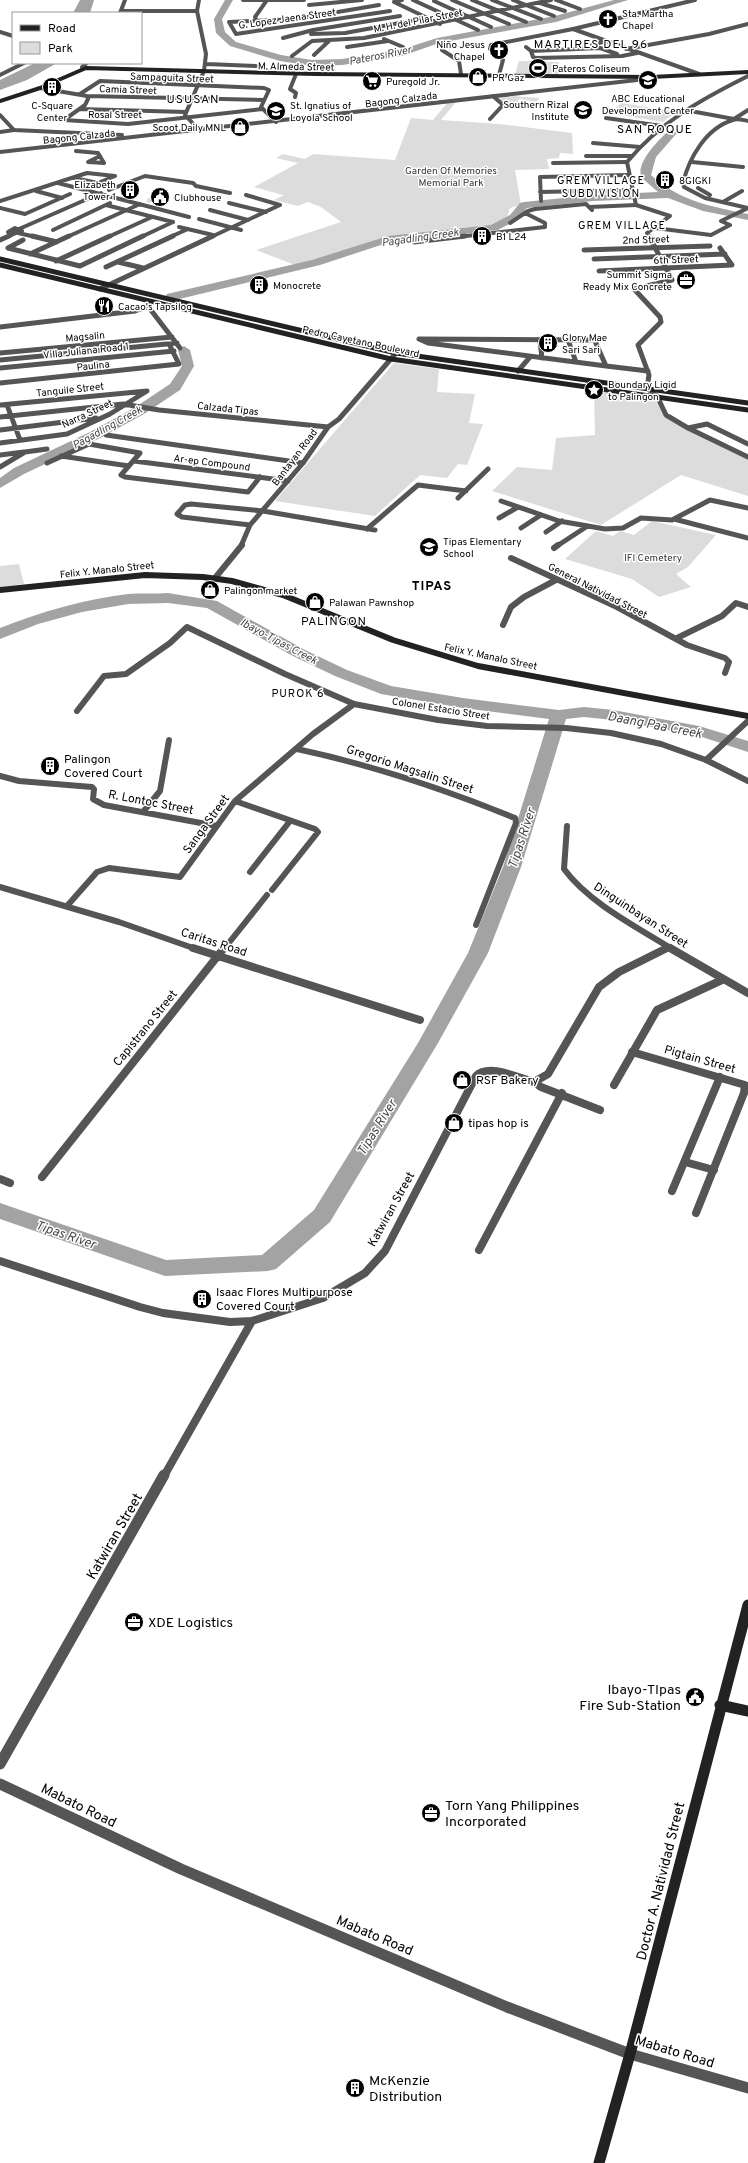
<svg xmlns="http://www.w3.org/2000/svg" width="748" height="2163" font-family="Overpass,sans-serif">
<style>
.green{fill:#dcdcdc}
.water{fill:#a3a3a3}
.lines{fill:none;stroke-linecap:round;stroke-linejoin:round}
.river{fill:#a3a3a3;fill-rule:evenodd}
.minor-tunnel{stroke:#d9d9d9;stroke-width:4;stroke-dasharray:4 2;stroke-linecap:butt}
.minor-far4{stroke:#555;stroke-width:4}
.minor-far3{stroke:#555;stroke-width:5}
.minor-far2{stroke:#555;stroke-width:6}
.minor-far1{stroke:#555;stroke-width:8}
.minor{stroke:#555;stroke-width:11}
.tertiary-far3{stroke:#555;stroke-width:4}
.tertiary-far2{stroke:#555;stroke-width:5}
.tertiary-far1{stroke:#555;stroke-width:6}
.tertiary{stroke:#555;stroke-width:11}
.secondary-far3{stroke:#222;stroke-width:4}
.secondary-far2{stroke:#222;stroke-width:5}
.secondary-far1{stroke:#222;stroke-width:6}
.secondary{stroke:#222;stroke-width:11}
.labels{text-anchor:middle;stroke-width:3;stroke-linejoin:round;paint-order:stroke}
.far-poi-label{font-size:10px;fill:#000;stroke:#fff;text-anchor:start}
.far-street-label{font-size:10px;fill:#000;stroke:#fff}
.far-park-label{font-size:10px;fill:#333;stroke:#fff}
.far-water-label{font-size:11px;font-style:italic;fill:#444;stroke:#fff}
.far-neighbourhood-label{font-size:11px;letter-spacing:1px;fill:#000;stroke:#fff}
.far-quarter-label{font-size:12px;letter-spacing:1px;fill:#000;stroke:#fff}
.poi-label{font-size:12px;fill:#000;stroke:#fff;text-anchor:start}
.street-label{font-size:12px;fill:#000;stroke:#fff}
.far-district-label{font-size:13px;font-weight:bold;letter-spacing:1px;fill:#000;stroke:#fff}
.water-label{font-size:13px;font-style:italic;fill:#444;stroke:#fff}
.near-street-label{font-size:14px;fill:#000;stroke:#fff}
.near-poi-label{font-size:14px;fill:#000;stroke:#fff;text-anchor:start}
</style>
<rect width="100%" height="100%" fill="#fff"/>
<path class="green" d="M519,61L559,62L558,75L515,74Z
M513,96L539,98L537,102L519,99L518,101L522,104L507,106L498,99Z
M457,101L441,120L499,124L572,133L573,154L560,153L559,158L547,159L549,169L515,170L521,205L510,208L507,218L488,227L386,237L320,259L295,265L256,250L341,222L321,207L308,202L298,206L274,200L284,195L297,199L254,187L298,163L276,158L283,154L305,159L313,154L395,160L411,118L433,120L448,102Z
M622,103L676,112L663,122L608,113Z
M394,363L439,369L437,392L475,394L469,423L483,424L467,465L458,464L447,478L420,475L375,516L275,501Z
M594,390L654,398L665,417L748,459V496L681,475L601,525L492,491L517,467L552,470L556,438L595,435Z
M652,521L716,535L688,567L676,574L691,587L659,597L632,579L565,559L596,531L613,536L620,531L634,535Z
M19,564L24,584L0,587V566Z"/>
<path class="water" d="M80,0H94L90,13H73Z
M35,63H57L27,80L0,90V80Z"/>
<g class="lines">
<path class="river" d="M225,0H233L222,19L225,32L236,42L281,55L312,60L342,59L400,50L437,38L555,16L614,0H628L556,22L439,43L402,56L342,65L312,66L280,61L230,46L216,33L214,19Z
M672,130L677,133L656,157L651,175C679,201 713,207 748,214V220L703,211L668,198L593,201L527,208L518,219L498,230L390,242L320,265L171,301L165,297L167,294L312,260L388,236L491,225L510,215L520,203L524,202L593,195L658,192L642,178C634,164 659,140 668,131Z
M184,346L190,350L194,366L180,390L144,414L100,438L24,474L0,488V478L14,468L90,432L134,408L170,384L182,366L178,350Z
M168,593L217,601L305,650L347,670L391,686L463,698L559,710L584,707L613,710L699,726L748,741V752L696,735L613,720L584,717L566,719L521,867L488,953L438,1043L330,1222L276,1269L268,1271L165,1276L0,1219V1203L166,1260L262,1255L314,1210L418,1043L468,953L503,867L549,719L463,708L381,694L335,676L293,656L207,608L168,603L128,604L82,612L38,624L0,639V628C40,612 85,599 128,594C141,593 155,594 168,593Z"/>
<path class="minor-tunnel" d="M147,200L151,201"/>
<path class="minor-far4" d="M199,0L197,11L206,54L204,71
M243,0H304
M402,0L394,2L440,24
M413,0L478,30
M452,0L509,24
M472,0L526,22
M492,0L541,19
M513,0L554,16
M556,0L580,9
M434,1L491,27
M540,3L565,11
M309,5L362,0
M379,5L296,19L229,22L236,34L390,11
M121,11H197
M120,13L125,0
M256,20L255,17L267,0
M0,32L13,36
M311,34L345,33L411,21
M283,38L313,30L400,16
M384,39L403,47
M596,46L592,45L606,41
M347,47L388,41
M526,47L531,51L533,57L536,58L622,56L637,53
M626,49L709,34L748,24
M442,50L459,61L461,74
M531,51L600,48L617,54
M314,55L329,41
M292,56L312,41L364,38L551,0
M206,64L256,66
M83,69L82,67L87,63
M0,75L24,63
M499,75L503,60L490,49L491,45L573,29
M40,88L87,96L264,100
M80,94L100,81L264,88L269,90L261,107L276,122
M295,97L296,93L290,89L296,74
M80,109L186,112
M606,118L662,126
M490,119L503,105L493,96
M64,120L128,124L262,109
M64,120L85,105L88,99L87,96
M748,121C743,120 737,118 733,120C706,128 689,158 683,183L684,187L705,198L748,208
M0,132L14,130
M593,143L640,147
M76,151L98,153L104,163L88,162L100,156
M586,156H631
M692,162L743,167
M553,163L627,162
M74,178L98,183L115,176
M58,183L189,217
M698,188L710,195
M109,190L145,176L193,183L196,186L230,193
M36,191L62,198
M540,192L631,190
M246,195L280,205
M0,201L87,173L115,176
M541,201L540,177L628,175
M723,202L742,191
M229,203L266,212
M106,205L173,222
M590,207L636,205
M0,208L25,214L70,194
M210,210L248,220
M199,219L241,230
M510,223L528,211L535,209L586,204L592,210
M730,225L721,221L748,208
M179,227L213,235
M15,228L22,231L8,232Z
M655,228L711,235L730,225
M19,229L101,193
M53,230L110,203
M18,233L36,237
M7,237L16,233
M67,237L140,204
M108,237L152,217
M141,237L173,222
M170,237L188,229
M211,237L280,205
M457,237L545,227V223L525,213"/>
<path class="minor-far3" d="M32,236L57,242
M0,240L9,236
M23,240L8,248L80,266L143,236
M414,242L465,236
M584,250L710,246
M30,254L69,236
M594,259L725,254
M56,261L110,236
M118,262L143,268
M106,267L173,236
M599,271L732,265L720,248
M100,289L213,236
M147,305L180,348
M0,327L135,311L149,306
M419,339L592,340L595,341L606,366L428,343Z
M568,340L576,362
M540,341L542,358
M0,353L172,337
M0,360L177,343
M606,366L648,371
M0,368L174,351
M518,371L530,357
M0,383L179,364L169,344
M657,396L666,415L688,428L748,457
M0,405L147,391L110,414L67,434L0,443
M7,405L20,440
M0,417L123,404L159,410L328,427
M688,428L707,424L748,444
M0,430L96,418
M106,435L303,463
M0,455L24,452
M61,456L129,466
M134,461L288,481
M47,463L89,444L140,453L121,475L125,477L248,492L260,477
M0,467L25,452L47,449
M458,498L488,469
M501,501L559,521L605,529L623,528L641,518L672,520L710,500L748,508
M499,518L518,507
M674,519L748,538
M250,525L182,517L177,514L185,505L191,504L263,511L375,530
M521,528L541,515
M367,529L418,485L466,491
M546,532L562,521
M557,546L586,527"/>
<path class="minor-far2" d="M554,548L558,545
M511,558L617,607L687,645L725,658L729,662L725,673
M503,625L511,607L524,597L556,580
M677,638L722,616L736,603L748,607
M77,711L104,676L126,674L170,643L187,627L285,674L354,704L438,720L487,726L566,728L611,733L661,744L706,760
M297,749C372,765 444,789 515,818L516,823L476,925
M0,776L19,781L92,787L94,789L93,799L104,805L217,826
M235,801L315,829L318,832L272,890
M143,812L160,791L169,740
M567,826L564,869C589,903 637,927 672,949
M250,872L290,821
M0,887L119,922L196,949
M67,906L97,872L109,868L180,877L235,801L313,734L354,704
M224,949L267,895
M665,949L670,947"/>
<path class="minor-far1" d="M193,948L420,1020
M670,948L748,993
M632,1052L745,1085L744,1093L696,1213
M534,1082L541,1087L600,1110
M614,1085L657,1010L722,980
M685,1162L714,1170
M42,1177L224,948
M0,1179L10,1183
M672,1191L720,1077
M479,1250L562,1093
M0,1261L140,1307L163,1313L230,1322L252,1321L323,1298L365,1273L385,1251L476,1076C489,1063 518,1078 534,1082L548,1074L599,987L619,972L667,948
M164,1476L252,1321"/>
<path class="minor" d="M0,1764L164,1475
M630,2054L748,2088"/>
<path class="tertiary-far3" d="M573,29L699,74
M573,29L695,0
M685,110L734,119L748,110
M0,115L14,130L122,135
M199,130L185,115L204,71
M0,152L655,78
M649,237L647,233L670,216L636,205L627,162C660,122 702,99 748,76"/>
<path class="tertiary-far2" d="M649,236L672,280L634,289L660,317L661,322L638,345L649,375L647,388L657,396
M241,546L250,525L303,463L328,427L339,419L396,353"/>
<path class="tertiary-far1" d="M215,578L242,545
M748,721L706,760L748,781"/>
<path class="tertiary" d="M0,1784L181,1869L507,2007L630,2054"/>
<path class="secondary-far3" d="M0,101L40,88L86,68L316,74L652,77L748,72"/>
<path class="secondary-far2" d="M0,259L396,353L748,403
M0,265L391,359L748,410"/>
<path class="secondary-far1" d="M0,590L145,575L203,577L232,581L283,595L393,640L478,666L748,716"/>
<path class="secondary" d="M720,1705L748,1711
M599,2163L630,2054L748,1605"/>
</g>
<defs>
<symbol id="church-disc" viewBox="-11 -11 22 22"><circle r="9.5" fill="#000" stroke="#fff"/><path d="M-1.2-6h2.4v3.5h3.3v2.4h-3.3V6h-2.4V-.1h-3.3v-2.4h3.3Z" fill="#fff"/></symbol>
<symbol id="stadium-disc" viewBox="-11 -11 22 22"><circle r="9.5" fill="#000" stroke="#fff"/><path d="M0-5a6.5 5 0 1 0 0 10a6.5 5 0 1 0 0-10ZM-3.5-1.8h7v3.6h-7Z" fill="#fff"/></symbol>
<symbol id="shop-disc" viewBox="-11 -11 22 22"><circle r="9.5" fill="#000" stroke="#fff"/><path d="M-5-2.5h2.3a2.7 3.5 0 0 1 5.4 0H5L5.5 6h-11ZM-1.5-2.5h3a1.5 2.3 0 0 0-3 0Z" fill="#fff"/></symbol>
<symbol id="school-disc" viewBox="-11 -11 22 22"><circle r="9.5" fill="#000" stroke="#fff"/><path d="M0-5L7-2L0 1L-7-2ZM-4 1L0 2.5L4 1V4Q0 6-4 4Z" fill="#fff"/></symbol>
<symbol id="supermarket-disc" viewBox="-11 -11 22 22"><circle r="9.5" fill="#000" stroke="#fff"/><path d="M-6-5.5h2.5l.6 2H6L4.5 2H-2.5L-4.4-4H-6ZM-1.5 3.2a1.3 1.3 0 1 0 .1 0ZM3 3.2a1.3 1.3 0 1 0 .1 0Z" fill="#fff"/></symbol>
<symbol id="building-disc" viewBox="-11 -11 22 22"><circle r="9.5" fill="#000" stroke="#fff"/><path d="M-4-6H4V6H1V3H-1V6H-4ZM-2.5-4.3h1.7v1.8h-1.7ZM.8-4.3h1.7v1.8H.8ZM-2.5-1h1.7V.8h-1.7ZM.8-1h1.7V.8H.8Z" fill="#fff"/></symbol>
<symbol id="civic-disc" viewBox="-11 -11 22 22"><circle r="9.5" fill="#000" stroke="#fff"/><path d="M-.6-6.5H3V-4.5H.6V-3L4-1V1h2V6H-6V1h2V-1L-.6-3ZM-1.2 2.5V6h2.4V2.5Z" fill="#fff"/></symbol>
<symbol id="office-disc" viewBox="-11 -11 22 22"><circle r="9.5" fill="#000" stroke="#fff"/><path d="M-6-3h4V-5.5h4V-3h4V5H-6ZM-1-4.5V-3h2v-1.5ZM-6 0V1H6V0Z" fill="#fff"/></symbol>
<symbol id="restaurant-disc" viewBox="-11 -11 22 22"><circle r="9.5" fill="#000" stroke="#fff"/><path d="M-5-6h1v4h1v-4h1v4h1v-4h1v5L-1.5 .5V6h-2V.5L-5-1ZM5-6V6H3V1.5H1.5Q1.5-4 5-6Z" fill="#fff"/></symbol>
<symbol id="sight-disc" viewBox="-11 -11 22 22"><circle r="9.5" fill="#000" stroke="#fff"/><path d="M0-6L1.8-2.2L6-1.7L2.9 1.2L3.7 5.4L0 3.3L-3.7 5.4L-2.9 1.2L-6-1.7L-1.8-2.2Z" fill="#fff"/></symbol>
</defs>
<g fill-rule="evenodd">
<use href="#church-disc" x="597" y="8" width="22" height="22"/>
<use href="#church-disc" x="488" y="39" width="22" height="22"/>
<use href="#stadium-disc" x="527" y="57" width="22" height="22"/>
<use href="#shop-disc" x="467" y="66" width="22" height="22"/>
<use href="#school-disc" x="637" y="69" width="22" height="22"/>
<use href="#supermarket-disc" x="361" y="70" width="22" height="22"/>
<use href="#building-disc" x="41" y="76" width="22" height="22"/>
<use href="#school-disc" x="572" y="99" width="22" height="22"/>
<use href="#school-disc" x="265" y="100" width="22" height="22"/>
<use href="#shop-disc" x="229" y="116" width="22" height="22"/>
<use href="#building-disc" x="654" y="169" width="22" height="22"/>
<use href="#building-disc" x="119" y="179" width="22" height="22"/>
<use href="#civic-disc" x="149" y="186" width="22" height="22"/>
<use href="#building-disc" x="471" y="225" width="22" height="22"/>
<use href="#office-disc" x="675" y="269" width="22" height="22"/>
<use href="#building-disc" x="248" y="274" width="22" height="22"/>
<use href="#restaurant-disc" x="93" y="295" width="22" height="22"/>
<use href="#building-disc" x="537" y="332" width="22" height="22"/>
<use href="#sight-disc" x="583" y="379" width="22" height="22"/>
<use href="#school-disc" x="418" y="536" width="22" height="22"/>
<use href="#shop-disc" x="199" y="579" width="22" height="22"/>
<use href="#shop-disc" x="304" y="591" width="22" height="22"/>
<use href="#building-disc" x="39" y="755" width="22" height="22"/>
<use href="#shop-disc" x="451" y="1069" width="22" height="22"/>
<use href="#shop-disc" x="443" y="1112" width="22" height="22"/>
<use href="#building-disc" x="191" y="1288" width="22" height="22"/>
<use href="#office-disc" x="123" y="1611" width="22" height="22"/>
<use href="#civic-disc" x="684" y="1686" width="22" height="22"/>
<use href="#office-disc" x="420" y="1802" width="22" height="22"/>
<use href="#building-disc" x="344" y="2077" width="22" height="22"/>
</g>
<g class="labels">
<g class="far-poi-label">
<text x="622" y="17">Sta. Martha<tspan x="622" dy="12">Chapel</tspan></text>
<text x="485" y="48" text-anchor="end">Niño Jesus<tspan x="485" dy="12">Chapel</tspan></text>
<text x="552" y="72">Pateros Coliseum</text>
<text x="492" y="81">PR Gaz</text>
<text x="386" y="85">Puregold Jr.</text>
<text x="648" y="102" text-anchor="middle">ABC Educational<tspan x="648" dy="12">Development Center</tspan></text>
<text x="569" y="108" text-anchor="end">Southern Rizal<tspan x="569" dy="12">Institute</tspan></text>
<text x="52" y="109" text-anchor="middle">C-Square<tspan x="52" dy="12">Center</tspan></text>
<text x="290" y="109">St. Ignatius of<tspan x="290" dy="12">Loyola School</tspan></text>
<text x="226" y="131" text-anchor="end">Scoot Daily MNL</text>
<text x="679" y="184">8GIGKI</text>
<text x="116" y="188" text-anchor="end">Elizabeth<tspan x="116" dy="12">Tower 1</tspan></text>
<text x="174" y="201">Clubhouse</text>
<text x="496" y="240">B1 L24</text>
<text x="672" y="278" text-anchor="end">Summit Sigma<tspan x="672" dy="12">Ready Mix Concrete</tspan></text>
<text x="273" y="289">Monocrete</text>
<text x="118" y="310">Cacao's Tapsilog</text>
<text x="562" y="341">Glory Mae<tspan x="562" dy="12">Sari Sari</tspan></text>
<text x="608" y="388">Boundary Ligid<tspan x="608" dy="12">to Palingon</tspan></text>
<text x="443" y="545">Tipas Elementary<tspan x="443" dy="12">School</tspan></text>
<text x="224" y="594">Palingon market</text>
<text x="329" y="606">Palawan Pawnshop</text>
</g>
<g class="far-street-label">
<text transform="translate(287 18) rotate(-8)" y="4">G. Lopez Jaena Street</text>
<text transform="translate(418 20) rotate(-11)" y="4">M. H. del Pilar Street</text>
<text transform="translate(296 66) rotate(1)" y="4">M. Almeda Street</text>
<text transform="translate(172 77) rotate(2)" y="4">Sampaguita Street</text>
<text transform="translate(128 89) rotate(2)" y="4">Camia Street</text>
<text transform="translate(401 99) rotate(-7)" y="4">Bagong Calzada</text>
<text x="115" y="118">Rosal Street</text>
<text transform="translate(79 136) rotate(-6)" y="4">Bagong Calzada</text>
<text transform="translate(646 239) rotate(-2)" y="4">2nd Street</text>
<text transform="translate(676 259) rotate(-2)" y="4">6th Street</text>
<text transform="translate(85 336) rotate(-5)" y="4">Magsalin</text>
<text transform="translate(361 341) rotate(12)" y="4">Pedro Cayetano Boulevard</text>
<text transform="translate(86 350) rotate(-6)" y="4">Villa Juliana Road 1</text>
<text transform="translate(93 365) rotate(-6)" y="4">Paulina</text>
<text transform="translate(70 389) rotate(-6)" y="4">Tanguile Street</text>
<text transform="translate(228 408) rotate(6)" y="4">Calzada Tipas</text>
<text transform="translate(87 413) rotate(-25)" y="4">Narra Street</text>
<text transform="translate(294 457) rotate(-53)" y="4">Bantayan Road</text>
<text transform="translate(212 462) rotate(7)" y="4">Ar-ep Compound</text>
<text transform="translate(107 569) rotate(-6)" y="4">Felix Y. Manalo Street</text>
<text transform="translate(598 590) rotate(27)" y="4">General Natividad Street</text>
<text transform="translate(491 656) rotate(12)" y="4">Felix Y. Manalo Street</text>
<text transform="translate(441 708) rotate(9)" y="4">Colonel Estacio Street</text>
</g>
<g class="far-park-label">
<text x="451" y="174">Garden Of Memories<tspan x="451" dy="12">Memorial Park</tspan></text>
<text x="653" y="561">IFI Cemetery</text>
</g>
<g class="far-water-label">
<text transform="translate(380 55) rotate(-11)" y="4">Pateros River</text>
<text transform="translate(420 237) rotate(-8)" y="4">Pagadling Creek</text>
<text transform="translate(107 427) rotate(-29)" y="4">Pagadling Creek</text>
<text transform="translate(279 641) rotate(28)" y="4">Ibayo-Tipas Creek</text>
</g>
<g class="far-neighbourhood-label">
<text x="601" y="184">GREM VILLAGE<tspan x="601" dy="13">SUBDIVISION</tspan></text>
<text x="622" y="229">GREM VILLAGE</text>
<text x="298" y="697">PUROK 6</text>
</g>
<g class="far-quarter-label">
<text x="591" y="48">MARTIRES DEL 96</text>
<text x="193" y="103">USUSAN</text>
<text x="655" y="133">SAN ROQUE</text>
<text x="334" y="625">PALINGON</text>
</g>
<g class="poi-label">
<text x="64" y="763">Palingon<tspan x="64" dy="14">Covered Court</tspan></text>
<text x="476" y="1084">RSF Bakery</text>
<text x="468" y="1127">tipas hop is</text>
<text x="216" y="1296">Isaac Flores Multipurpose<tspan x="216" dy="14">Covered Court</tspan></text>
</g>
<g class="street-label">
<text transform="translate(410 769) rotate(18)" y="4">Gregorio Magsalin Street</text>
<text transform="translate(151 802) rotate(11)" y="4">R. Lontoc Street</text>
<text transform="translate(206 824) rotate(-54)" y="4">Sanga Street</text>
<text transform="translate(641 915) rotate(33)" y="4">Dinguinbayan Street</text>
<text transform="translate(214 942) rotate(18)" y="4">Caritas Road</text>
<text transform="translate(145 1028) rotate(-51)" y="4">Capistrano Street</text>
<text transform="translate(700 1059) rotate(16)" y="4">Pigtain Street</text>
<text transform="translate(391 1209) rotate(-61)" y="4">Katwiran Street</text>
</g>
<g class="far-district-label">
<text x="432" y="590">TIPAS</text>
</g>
<g class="water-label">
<text transform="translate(655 724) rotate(11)" y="5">Daang Paa Creek</text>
<text transform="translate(521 838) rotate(-72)" y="5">Tipas River</text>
<text transform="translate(376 1127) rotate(-58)" y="5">Tipas River</text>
<text transform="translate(66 1234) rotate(19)" y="5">Tipas River</text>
</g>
<g class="near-street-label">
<text transform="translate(114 1536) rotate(-60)" y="5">Katwiran Street</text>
<text transform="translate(79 1805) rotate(26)" y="5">Mabato Road</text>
<text transform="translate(660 1881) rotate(-76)" y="5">Doctor A. Natividad Street</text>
<text transform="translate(375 1935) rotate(23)" y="5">Mabato Road</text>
<text transform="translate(675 2051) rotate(17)" y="5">Mabato Road</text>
</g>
<g class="near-poi-label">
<text x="148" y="1627">XDE Logistics</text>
<text x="681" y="1694" text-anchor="end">Ibayo-TIpas<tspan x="681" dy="16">Fire Sub-Station</tspan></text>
<text x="445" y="1810">Torn Yang Philippines<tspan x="445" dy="16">Incorporated</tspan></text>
<text x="369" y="2085">McKenzie<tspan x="369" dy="16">Distribution</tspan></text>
</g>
</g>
<rect x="12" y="12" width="130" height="52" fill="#ffffff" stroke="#999999"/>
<rect x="20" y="25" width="20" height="6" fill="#222222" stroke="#999999"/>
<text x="48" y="32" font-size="12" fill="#000000">Road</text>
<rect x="20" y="42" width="20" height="12" fill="#dcdcdc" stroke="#999999"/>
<text x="48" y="52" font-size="12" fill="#000000">Park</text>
</svg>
